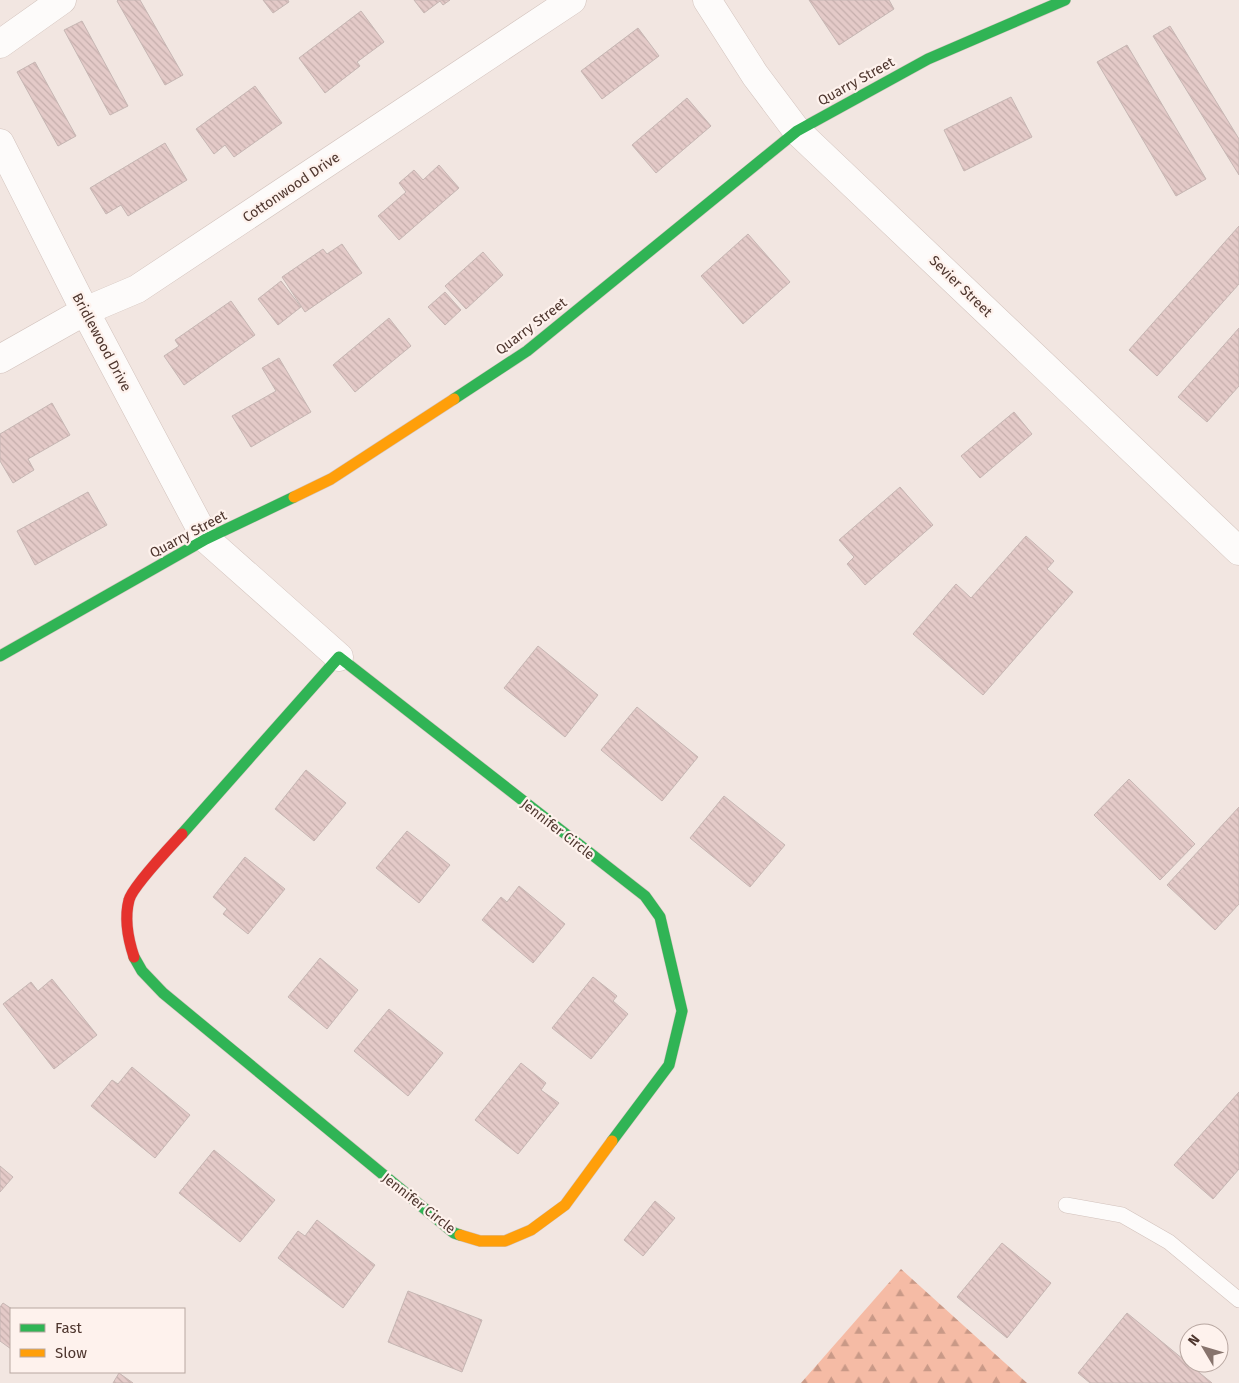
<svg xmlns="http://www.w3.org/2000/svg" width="1239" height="1383" font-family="'Fira Sans',sans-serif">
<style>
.forest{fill:url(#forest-firs)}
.building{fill:url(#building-back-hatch);stroke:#c6b6b3}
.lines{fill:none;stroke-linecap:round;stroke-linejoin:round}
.lane-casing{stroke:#d2c2bc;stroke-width:16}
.street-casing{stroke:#d2c2bc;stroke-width:29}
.fast-casing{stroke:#d2c2bc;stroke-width:12}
.slow-casing{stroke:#d2c2bc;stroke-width:12}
.jam-casing{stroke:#d2c2bc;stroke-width:12}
.lane{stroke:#fdfbfa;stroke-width:15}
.street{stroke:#fdfbfa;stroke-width:28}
.fast{stroke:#30b455;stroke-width:11}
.slow{stroke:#ff9f0a;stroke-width:11}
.jam{stroke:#e5322d;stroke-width:11}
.labels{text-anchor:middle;stroke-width:4.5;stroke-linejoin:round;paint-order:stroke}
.street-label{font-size:14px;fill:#4e362e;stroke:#fef2ed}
</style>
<defs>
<pattern id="forest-firs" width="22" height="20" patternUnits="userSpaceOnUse" patternTransform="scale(1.25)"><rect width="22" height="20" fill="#f5bba5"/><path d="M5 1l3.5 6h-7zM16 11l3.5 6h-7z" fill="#c99987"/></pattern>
<pattern id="building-back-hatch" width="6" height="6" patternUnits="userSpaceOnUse" patternTransform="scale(1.25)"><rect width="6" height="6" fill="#e4cac8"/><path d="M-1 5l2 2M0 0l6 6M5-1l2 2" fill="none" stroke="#c5aeac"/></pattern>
</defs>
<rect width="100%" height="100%" fill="#f2e6e1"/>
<path class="forest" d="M901,1269L1027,1383H801Z"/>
<path class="building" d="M118,0H140L183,75L165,85L117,1Z
M263,0H288L289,2L273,13Z
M414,0H450L443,5L440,1L424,13Z
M809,0H889L894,9L839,45Z
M361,11L384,42L357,62L360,66L325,93L299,58Z
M82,21L128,106L110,115L64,30Z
M1170,26L1239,139V175L1153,36Z
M638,28L659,56L602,99L581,71Z
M1127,45L1206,179L1176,196L1097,62Z
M35,62L76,136L58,146L17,72Z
M255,86L282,123L234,157L225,145L214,154L196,129Z
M1011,97L1032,137L964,171L944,130Z
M687,98L711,126L656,173L632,145Z
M165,143L187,180L128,216L121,205L106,214L90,188Z
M439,165L459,188L399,240L378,216L406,192L399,183L414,170L423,180Z
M1239,226V284L1157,376L1129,350Z
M748,234L790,282L743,324L701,276Z
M342,244L362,273L305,312L282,277L323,249L327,254Z
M483,252L503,275L466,309L445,286Z
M281,281L301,307L278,325L258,299Z
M445,292L461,310L445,325L428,307Z
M231,301L255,335L184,385L164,356L179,346L175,340Z
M389,318L411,346L355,392L333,365Z
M1239,328V386L1207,422L1178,397Z
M279,358L311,412L251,447L232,416L276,391L262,368Z
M52,403L70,435L28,459L34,470L13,483L0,461V434Z
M1014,412L1032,434L980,478L961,456Z
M900,487L933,525L865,585L847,564L854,557L839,540Z
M88,492L107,525L35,565L17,531Z
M1026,536L1054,561L1047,569L1073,592L983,695L913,634L956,584L971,598Z
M538,646L598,695L565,737L504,688Z
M637,707L698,757L662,801L601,750Z
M306,770L346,803L314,841L275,809Z
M1129,779L1195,844L1160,880L1094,815Z
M724,796L785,845L750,887L690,838Z
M1239,807V904L1215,930L1167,885Z
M407,831L450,865L419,903L376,868Z
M245,857L285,889L248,934L223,914L227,909L213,897Z
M519,886L565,924L533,963L482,920L501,897L507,902Z
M320,958L358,990L327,1029L288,997Z
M593,977L617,996L613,1001L628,1014L591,1059L552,1028Z
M52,979L97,1035L54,1069L3,1004L31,982L38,991Z
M389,1009L443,1053L408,1096L354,1051Z
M521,1063L546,1083L541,1090L559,1103L518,1154L475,1120Z
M132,1067L190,1115L155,1158L91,1106L112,1080L118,1084Z
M1239,1092V1169L1213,1199L1174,1165Z
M214,1150L275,1200L240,1242L179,1193Z
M0,1166L13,1177L0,1192Z
M655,1201L675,1218L643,1256L624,1240Z
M317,1220L375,1265L343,1308L278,1258L298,1231L305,1236Z
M1002,1243L1051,1283L1007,1338L957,1297Z
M408,1291L482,1320L462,1372L388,1342Z
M3,1303L12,1309L11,1349L0,1341V1307Z
M1127,1313L1212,1383H1090L1078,1373Z
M119,1373L133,1383H113Z"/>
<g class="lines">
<defs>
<path id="lane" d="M1066,1205L1122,1215L1169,1242L1239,1300"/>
<path id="street" d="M707,0L755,75L797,131L1239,551
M0,44L62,0
M0,143L85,311L206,539L339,657
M0,359L85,311L137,289L572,0"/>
<path id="fast" d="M454,399L527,351L797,131L928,59L1065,0
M0,656L206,539L294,497
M339,657L645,896L660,917L682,1011L669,1065L612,1141
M182,834L339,657
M134,957L142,971L163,993L454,1233L460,1235"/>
<path id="slow" d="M294,497L331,479L454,399
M460,1235L480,1241H505L531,1230L565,1205L612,1141"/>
<path id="jam" d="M134,957C128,939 124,919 129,900C132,887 171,846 182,834"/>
</defs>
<use href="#lane" class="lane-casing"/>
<use href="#street" class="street-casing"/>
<use href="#fast" class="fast-casing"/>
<use href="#slow" class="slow-casing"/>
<use href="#jam" class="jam-casing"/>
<use href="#lane" class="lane"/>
<use href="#street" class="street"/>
<use href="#fast" class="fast"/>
<use href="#slow" class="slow"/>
<use href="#jam" class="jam"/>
</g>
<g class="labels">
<g class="street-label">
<text transform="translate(856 81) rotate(-29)" y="5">Quarry Street</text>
<text transform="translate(291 187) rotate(-34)" y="5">Cottonwood Drive</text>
<text transform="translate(961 286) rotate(44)" y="5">Sevier Street</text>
<text transform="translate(531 326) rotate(-37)" y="5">Quarry Street</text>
<text transform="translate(102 342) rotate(62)" y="5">Bridlewood Drive</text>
<text transform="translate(188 534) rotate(-28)" y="5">Quarry Street</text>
<text transform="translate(558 829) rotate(38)" y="5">Jennifer Circle</text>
<text transform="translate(419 1203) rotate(38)" y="5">Jennifer Circle</text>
</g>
</g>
<rect x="10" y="1308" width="175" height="65" fill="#fef2ed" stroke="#b8a7a1"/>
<rect x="20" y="1324" width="25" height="8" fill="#30b455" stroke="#b8a7a1"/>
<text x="55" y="1333" font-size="15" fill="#4e362e">Fast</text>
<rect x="20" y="1349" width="25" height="8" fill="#ff9f0a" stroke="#b8a7a1"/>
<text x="55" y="1358" font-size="15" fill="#4e362e">Slow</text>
<g transform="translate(1204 1348) rotate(308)"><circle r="24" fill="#fef2ed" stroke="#b8a7a1"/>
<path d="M0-4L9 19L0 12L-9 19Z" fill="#87746d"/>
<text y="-8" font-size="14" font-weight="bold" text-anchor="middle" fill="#4e362e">N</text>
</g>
</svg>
